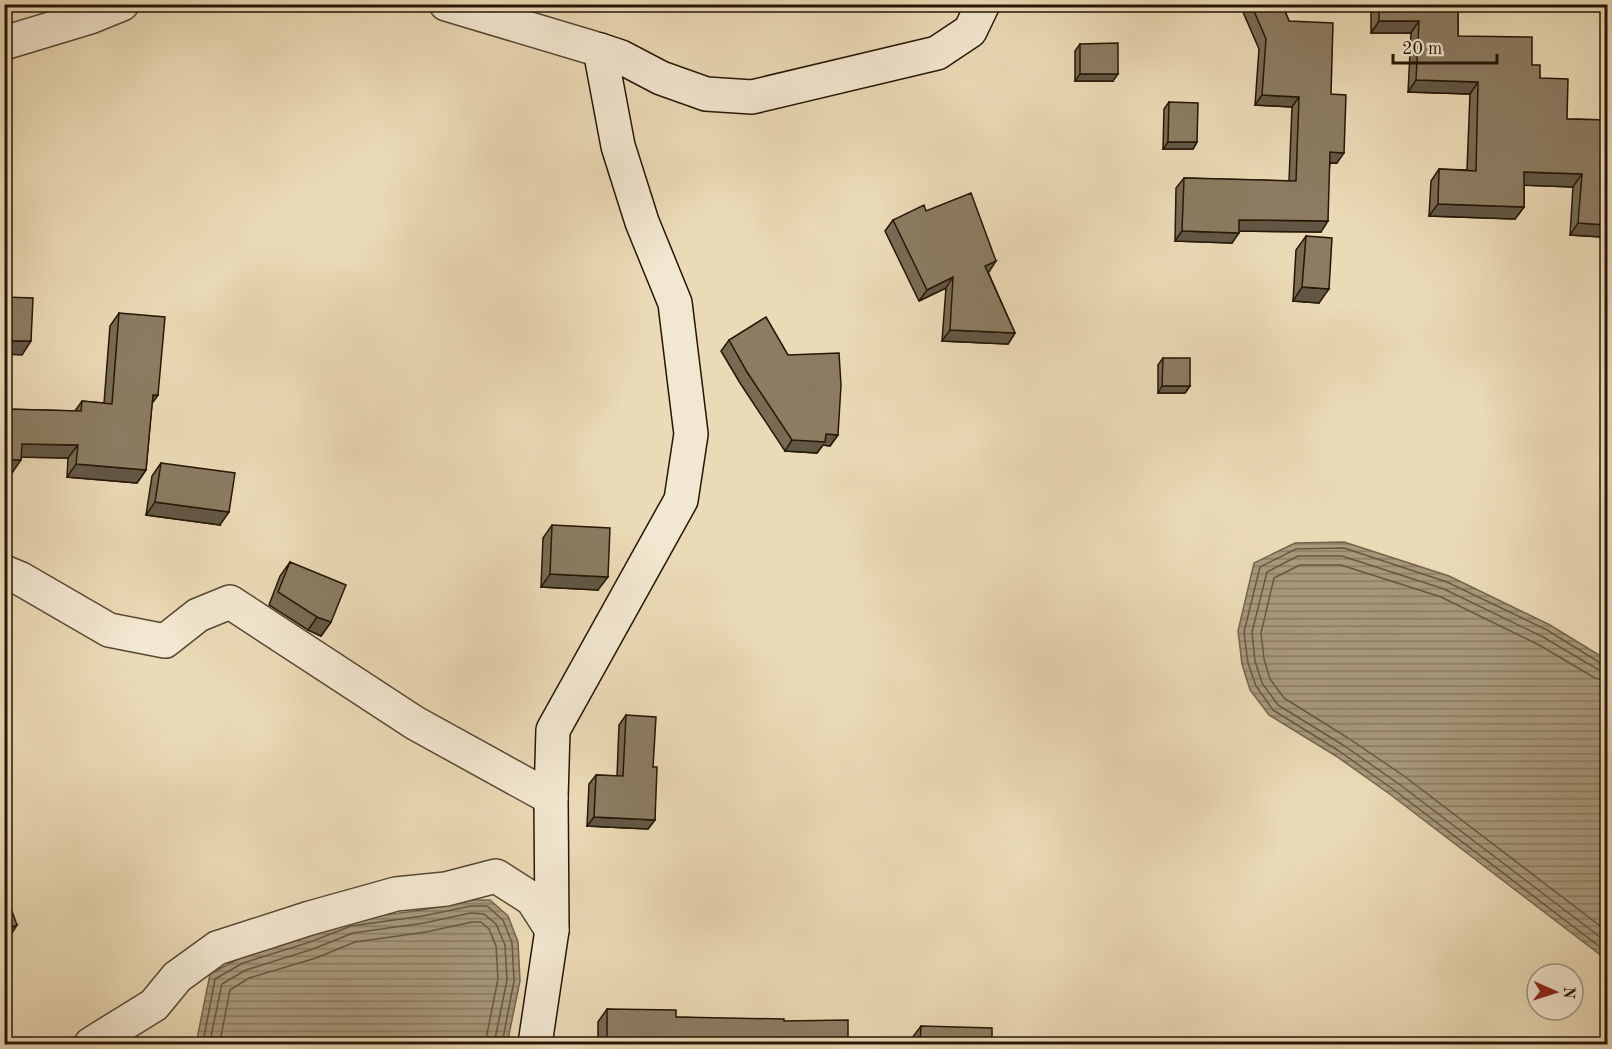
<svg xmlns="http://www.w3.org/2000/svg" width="1612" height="1049" font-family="'Old Standard TT',serif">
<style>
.water{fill:url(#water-rules);stroke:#74644c;stroke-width:1.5}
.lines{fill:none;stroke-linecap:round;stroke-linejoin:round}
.shore{stroke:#665840;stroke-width:1.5}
.street-casing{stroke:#564832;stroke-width:36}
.secondary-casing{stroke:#251706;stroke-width:36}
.street{stroke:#f2e7d0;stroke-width:33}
.secondary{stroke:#f2e7d0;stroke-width:33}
.wall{fill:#786b54;stroke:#251706;stroke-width:1.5}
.shaded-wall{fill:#625745;stroke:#251706;stroke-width:1.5}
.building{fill:#8c7c62;stroke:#251706;stroke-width:1.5}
</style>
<defs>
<pattern id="water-rules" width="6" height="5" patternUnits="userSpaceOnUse" patternTransform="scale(1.5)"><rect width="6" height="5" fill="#a8987a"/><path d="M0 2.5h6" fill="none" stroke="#897b62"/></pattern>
</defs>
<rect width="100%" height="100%" fill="#ebdab6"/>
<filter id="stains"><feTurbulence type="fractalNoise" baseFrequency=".00333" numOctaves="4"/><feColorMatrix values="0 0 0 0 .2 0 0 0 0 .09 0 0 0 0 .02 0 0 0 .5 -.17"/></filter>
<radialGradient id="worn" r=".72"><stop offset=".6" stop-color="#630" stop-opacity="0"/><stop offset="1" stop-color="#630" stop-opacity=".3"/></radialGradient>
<path class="water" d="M1344,542L1449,576L1550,625L1607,660V960L1391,795L1336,756L1269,715L1250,690L1242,664L1238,631L1254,563L1295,543Z
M470,900H490L508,916L518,942L520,981L507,1044H199L197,1039L210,974L240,958L308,936L349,920L422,910Z"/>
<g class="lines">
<path class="shore" d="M1608,664H1602L1547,630L1447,582L1344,548L1296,549L1260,567L1244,632L1248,663L1256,686L1273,710L1339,751L1394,790L1608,953
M1608,672L1599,670L1543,637L1444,589L1342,556H1298L1267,572L1252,632L1255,661L1262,683L1278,705L1343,745L1399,784L1608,943
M1608,681L1595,678L1539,645L1441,597L1341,565H1300L1274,578L1261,633L1264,659L1270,679L1284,698L1348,738L1404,776L1608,932
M205,1044L204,1037L215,979L243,963L310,942L351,926L423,916L471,906H487L503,920L512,943L514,981L502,1044
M212,1044L211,1036L222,984L246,970L313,949L353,933L424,923L471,913L484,914L496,924L505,945L507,980L494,1044
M221,1044V1036L230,990L249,978L316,958L355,942L426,932L472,922H481L489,929L496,946L498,979L485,1044"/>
<defs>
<path id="street" d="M446,4L600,50
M4,43L90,17L122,4
M4,572L21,579L109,630L165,641L198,615L230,602L415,723L551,798
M91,1044L154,1005L177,977L217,948L310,918L396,894L446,889L496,876L532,899L552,930"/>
<path id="secondary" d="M600,50L621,57L661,78L706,94L752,97L937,53L970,31L983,4
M535,1044L552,930L551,798L553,730L681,500L691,434L675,303L642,222L618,146L600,50"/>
</defs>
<use href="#street" class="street-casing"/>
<use href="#secondary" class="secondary-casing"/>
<use href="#street" class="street"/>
<use href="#secondary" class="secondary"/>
</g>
<path class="wall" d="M1248,4H1282L1289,21L1331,94L1337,163H1330L1321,232L1239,231L1232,243L1175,241L1176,188L1184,178L1289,181L1292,107L1255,105L1259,49L1243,12Z
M1371,4H1458V36L1532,65L1567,119L1608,120V230L1602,237L1570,235L1573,187L1524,185V207L1515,219L1429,216L1431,181L1439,169L1467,170L1470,94L1408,92L1411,33H1371Z
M1080,44L1113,81H1075V51Z
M1169,102L1197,142L1193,149H1163L1164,109Z
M926,211L988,272L1015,333L1008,344L942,341L946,288L919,301L885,231L893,220Z
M1306,236L1319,303L1293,301L1296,250Z
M119,313L158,395L152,403L146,470L137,483L67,477L68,458L21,457L12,473H4V409L75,411L82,401L104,403L110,326Z
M729,340L788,355L838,435L830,446L823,445L817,453L785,451L740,383L721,351Z
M1163,358L1190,386L1185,393H1158V365Z
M161,463L220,525L146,515L152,476Z
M552,525L598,590L541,587L543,538Z
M290,562L331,622L321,636L308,630L269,605L280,576Z
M626,715L653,767L655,820L648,829L587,826L589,784L596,775L617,776L619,725Z
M607,1009L676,1017L784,1021L848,1044H598V1022Z
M921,1026L992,1044H912V1038Z"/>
<path class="shaded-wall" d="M1379,21H1419L1411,33H1371Z
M1080,74H1118L1113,81H1075Z
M1416,80L1478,82L1470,94L1408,92Z
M1262,95L1299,97L1292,107L1255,105Z
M1168,142H1197L1193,149H1163Z
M1330,152L1344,153L1337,163H1323Z
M1524,172L1582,174L1573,187L1515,185Z
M1438,204L1524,207L1515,219L1429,216Z
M1239,220L1328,221L1321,232L1232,231Z
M1578,223L1608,225V230L1602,237L1570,235Z
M1182,231L1239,233L1232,243L1175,241Z
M996,261L989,272L977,277L985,266Z
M953,277L946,288L919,301L927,290Z
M1302,287L1329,289L1319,303L1293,301Z
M950,330L1015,333L1008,344L942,341Z
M4,341H31L22,355L4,354Z
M1162,386H1190L1185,393H1158Z
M153,395H158L148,409Z
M826,434L838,435L830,446L823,445L817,453L785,451L792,440Z
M22,444L78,445L68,458L12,457Z
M4,459L21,460L12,473H4Z
M76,464L146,470L137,483L67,477Z
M155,502L229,512L220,525L146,515Z
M550,574L608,577L598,590L541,587Z
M317,617L331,622L321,636L308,630Z
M594,817L655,820L648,829L587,826Z
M17,925L8,939L4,940V930Z"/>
<path class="building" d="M1251,4H1282L1289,21L1333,23L1331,94L1346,95L1344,153L1330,152L1328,221L1239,220V233L1182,231L1184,178L1296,181L1299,97L1262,95L1266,39Z
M1379,4H1458V36L1532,37V65H1540V78L1568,79L1567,119L1608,120V225L1578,223L1582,174L1524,172V207L1438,204L1439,169L1476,171L1478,82L1416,80L1419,21H1379Z
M1118,43V74H1080V44Z
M1169,102L1198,103L1197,142H1168Z
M971,193L996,261L985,266L1015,333L950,330L953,277L927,290L893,220L924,205L926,211Z
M1306,236L1332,238L1329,289L1302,287Z
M4,297L33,298L31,341H4Z
M119,313L165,317L158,395H153L146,470L76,464L78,445L22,444L21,460L4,459V409L81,411L82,401L112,404Z
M766,317L788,355L839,353L841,385L838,435L826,434L825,442L792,440L747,372L729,340Z
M1163,358H1190V386H1162Z
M161,463L235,473L229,512L155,502Z
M552,525L610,528L608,577L550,574Z
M290,562L346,585L331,622L317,617L278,592Z
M626,715L656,717L653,767H657L655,820L594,817L596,775L623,776Z
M4,889L17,925L4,930Z
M607,1009L676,1010V1017L784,1019V1021L848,1020V1044H607Z
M921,1026L992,1028V1044H920Z"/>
<rect width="1612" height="1049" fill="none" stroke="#ebdab6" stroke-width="24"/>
<rect x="6" y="6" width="1600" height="1037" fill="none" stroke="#251706" stroke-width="3"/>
<rect x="12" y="12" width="1588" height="1025" fill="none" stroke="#251706" stroke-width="1.5"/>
<g transform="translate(1555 992) rotate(93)"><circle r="28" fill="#f2e7d0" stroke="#a0947f" stroke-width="1.5"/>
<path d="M0-4.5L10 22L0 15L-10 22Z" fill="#8f2418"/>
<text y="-9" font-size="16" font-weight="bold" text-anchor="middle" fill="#251706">N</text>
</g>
<path d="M1393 54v9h104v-9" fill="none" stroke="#251706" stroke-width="3"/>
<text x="1402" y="54" font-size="18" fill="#251706" stroke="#f2e7d0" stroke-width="4.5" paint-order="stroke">20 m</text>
<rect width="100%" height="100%" filter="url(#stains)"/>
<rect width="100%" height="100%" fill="url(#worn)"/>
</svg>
